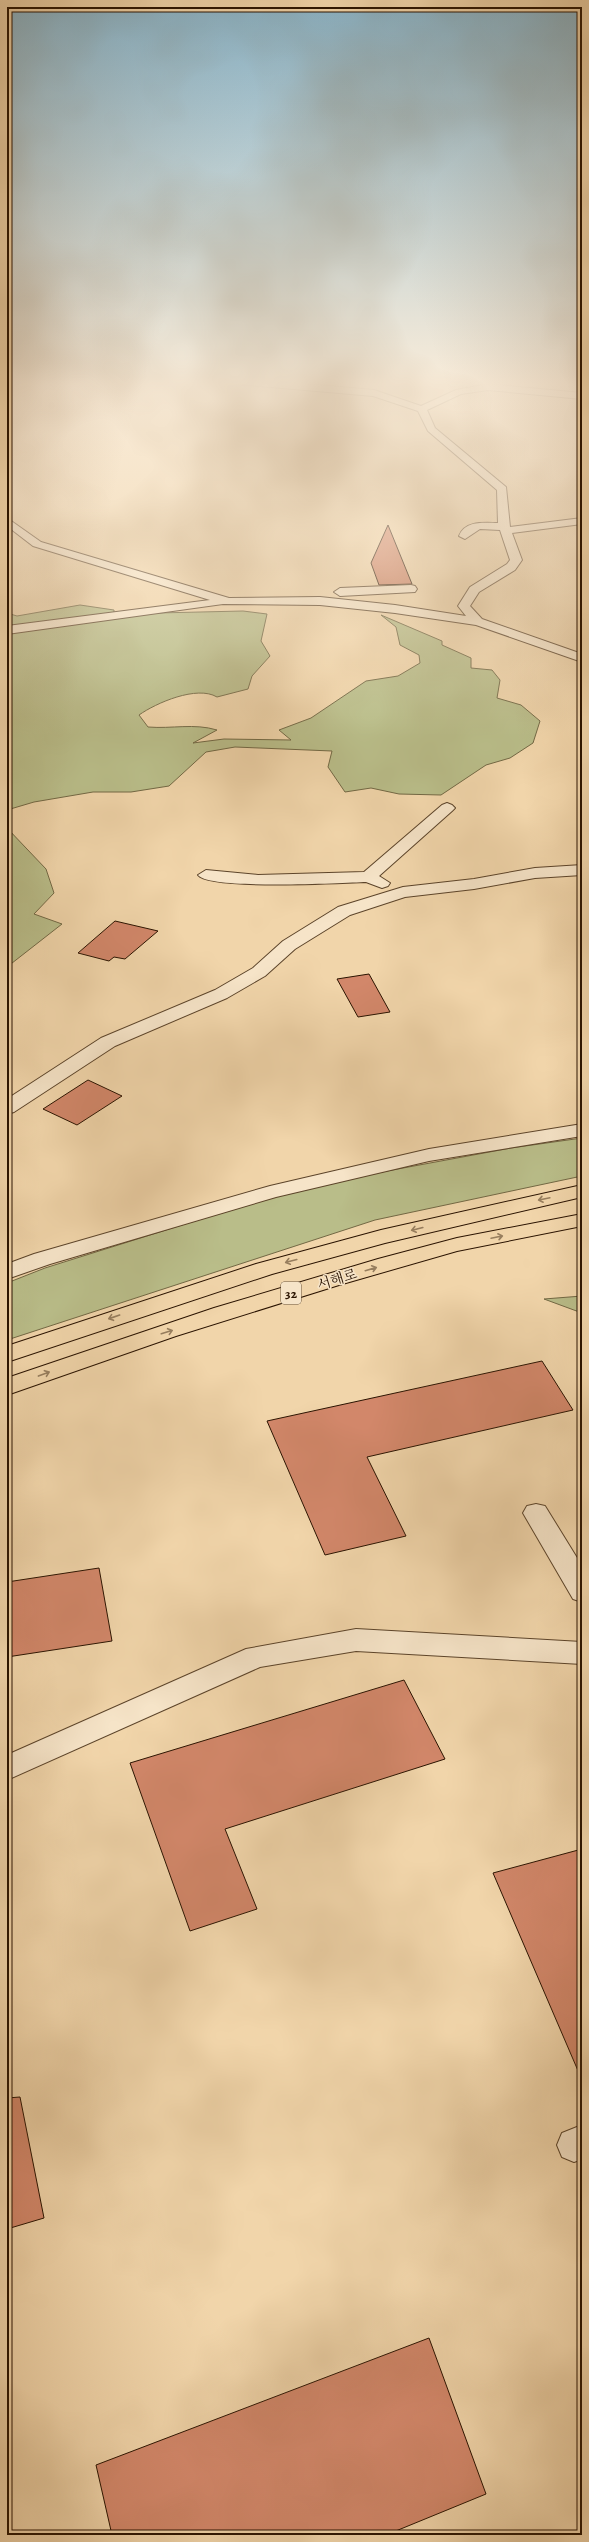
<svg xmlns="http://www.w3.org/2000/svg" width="589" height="2542" font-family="Alegreya,'Noto Serif KR',serif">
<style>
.green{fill:#b9bd89;stroke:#726844}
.building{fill:#d2876a;stroke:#2a1300}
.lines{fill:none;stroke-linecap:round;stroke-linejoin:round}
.minor-casing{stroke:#5c442a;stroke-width:2}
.trunk-casing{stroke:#2a1300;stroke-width:2}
.minor{fill:#f6e4c8;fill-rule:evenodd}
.trunk{fill:#f1d5aa;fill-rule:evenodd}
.oneway{stroke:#977e5e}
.labels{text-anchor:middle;stroke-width:3;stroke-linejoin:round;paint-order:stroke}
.shield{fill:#f6e4c8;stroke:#67523c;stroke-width:1}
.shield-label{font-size:13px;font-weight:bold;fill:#2a1300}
.street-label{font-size:14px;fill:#2a1300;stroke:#f6e4c8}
</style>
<rect width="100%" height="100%" fill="#f1d5aa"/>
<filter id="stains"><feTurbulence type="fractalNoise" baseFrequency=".005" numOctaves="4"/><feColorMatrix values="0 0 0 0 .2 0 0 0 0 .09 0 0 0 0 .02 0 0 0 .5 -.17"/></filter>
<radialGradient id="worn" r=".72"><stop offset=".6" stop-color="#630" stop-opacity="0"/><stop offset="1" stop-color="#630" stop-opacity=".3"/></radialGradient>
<path class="green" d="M80,605L114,610V614L243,611L267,614L261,641L270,656L252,676L248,689L217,697C197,685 156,703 139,715L148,727C172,729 194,723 217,730L193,743L224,739L291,740L279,730L311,718L366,681L398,676L420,663L419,655L400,645L396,627L381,615L442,641V645L471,658V668L492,670L500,680L497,698L521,705L540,721L533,743L510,758L486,765L441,795L399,794L371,788L345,792L328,767L332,751L235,747L206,752L169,786L131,792H93L34,802L7,810V613L17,616Z
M7,828L46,869L54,893L34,914L62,924L7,967Z
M582,1138V1176L375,1220L7,1340V1283L45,1268L306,1186L511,1148Z
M582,1296V1313L544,1299Z"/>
<path class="building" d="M388,525L412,584L379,585L371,563Z
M115,921L158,931L125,959L114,957L109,961L78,953Z
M369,974L390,1012L358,1017L337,979Z
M88,1080L122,1096L77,1125L43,1109Z
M542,1361L573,1410L367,1457L406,1536L325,1555L267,1421Z
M99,1568L112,1641L7,1657V1582Z
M404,1680L445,1759L225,1829L257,1909L190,1931L130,1763Z
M582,1849V2080L493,1873Z
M20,2097L44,2218L7,2229V2098Z
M429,2338L486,2494L386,2535H112L96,2465Z"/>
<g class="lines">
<defs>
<path id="minor" d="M233,381H272L374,390L421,406L456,390L488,384L582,393V399L488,390L461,394L427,410L435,428L506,487L510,527L582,518V524L512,533L522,560L515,570L479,592L470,606L482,619L582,654V662L476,625L395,613L320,605L223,604L7,634V626L210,600L33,546L7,526V518L41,542L229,598L320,597L395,605L466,616L458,606L470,587L507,564L510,560L500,530L480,529L465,539L459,536C465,520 485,523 498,523L497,490L428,431L418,411L373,396L237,384Z
M411,585L415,586L417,589L415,592L340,596L334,592L340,588Z
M447,803L452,805L455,808L452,811L379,876L390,883L388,886L382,888L366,882C342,883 208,890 198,875L206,870L258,875L364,872L442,805Z
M582,865V875L535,878L474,889L405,897L350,915L295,949L265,976L227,998L115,1046L14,1112L7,1114V1099L101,1038L215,990L253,968L283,941L338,907L403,887L474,879L535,868Z
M582,1124V1136L429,1161L276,1197L50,1264L7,1279V1264L34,1254L270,1186L429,1149Z
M536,1504L545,1506L582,1566V1602L573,1599L523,1513L527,1506Z
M356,1629L582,1642V1664L356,1651L260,1667L7,1780V1755L246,1649Z
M582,2125V2159L574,2162L562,2157L557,2145L562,2133Z"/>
<path id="trunk" d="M582,1185V1197L385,1243L272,1274L7,1362V1346L256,1264L381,1230Z
M582,1214V1226L457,1251L339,1285L176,1336L7,1395V1378L214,1308L378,1259L457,1238Z"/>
</defs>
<use href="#minor" class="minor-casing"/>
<use href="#trunk" class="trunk-casing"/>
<use href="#minor" class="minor"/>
<use href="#trunk" class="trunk"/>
</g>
<defs><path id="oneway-shaft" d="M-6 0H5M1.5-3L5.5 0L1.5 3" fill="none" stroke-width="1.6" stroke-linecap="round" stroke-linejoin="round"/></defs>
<g class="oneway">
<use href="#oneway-shaft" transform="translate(544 1199) rotate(168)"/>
<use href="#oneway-shaft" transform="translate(417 1229) rotate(166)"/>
<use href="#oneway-shaft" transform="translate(497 1237) rotate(-12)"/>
<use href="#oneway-shaft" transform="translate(291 1261) rotate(165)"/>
<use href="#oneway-shaft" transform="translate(371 1269) rotate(-16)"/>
<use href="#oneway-shaft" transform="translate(114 1317) rotate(161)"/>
<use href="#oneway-shaft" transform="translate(167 1332) rotate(-17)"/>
<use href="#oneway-shaft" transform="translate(44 1374) rotate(-20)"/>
</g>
<linearGradient id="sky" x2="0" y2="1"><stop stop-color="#89b6cd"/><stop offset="0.52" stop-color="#f9ecd9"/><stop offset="1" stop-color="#f9ecd9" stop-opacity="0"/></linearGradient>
<rect width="589" height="737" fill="url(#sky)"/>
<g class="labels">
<rect class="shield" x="281" y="1282" width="20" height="22" rx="3"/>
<g class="shield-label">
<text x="291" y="1298">32</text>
</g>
<g class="street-label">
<text transform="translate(337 1279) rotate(-17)" y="5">서해로</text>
</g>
</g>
<rect width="589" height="2542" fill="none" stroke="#f1d5aa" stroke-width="24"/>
<rect x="8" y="8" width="573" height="2526" fill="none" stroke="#2a1300" stroke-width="2"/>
<rect x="12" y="12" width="565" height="2518" fill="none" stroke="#2a1300"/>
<rect width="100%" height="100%" filter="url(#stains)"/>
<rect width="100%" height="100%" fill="url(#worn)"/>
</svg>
